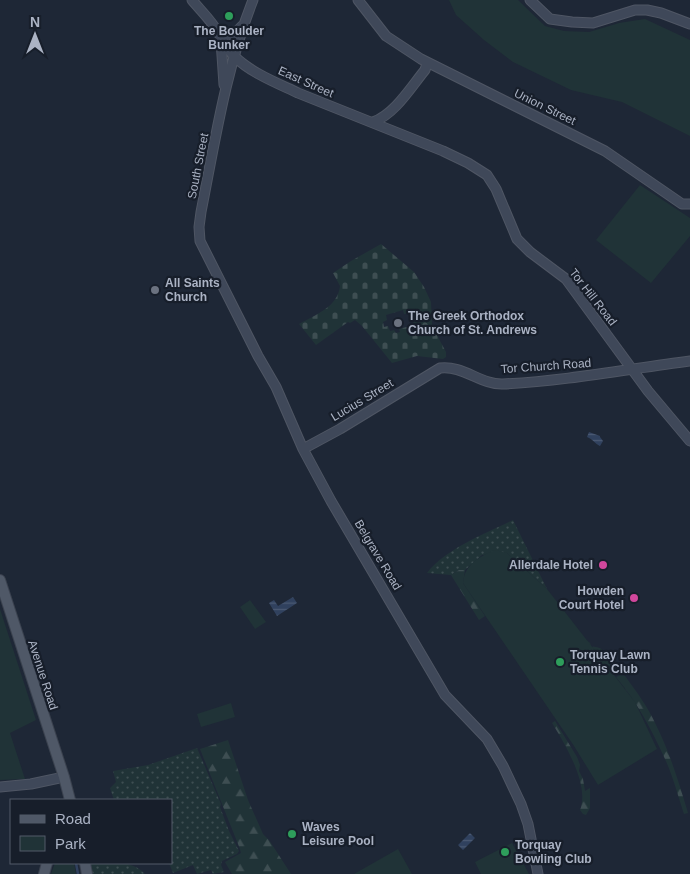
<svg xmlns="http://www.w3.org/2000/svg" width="690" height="874" font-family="Arial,sans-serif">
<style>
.grass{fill:url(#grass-dots)}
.forest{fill:url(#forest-firs)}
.cemetery{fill:url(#cemetery-stones);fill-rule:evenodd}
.park{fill:#203337}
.water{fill:url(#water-rules)}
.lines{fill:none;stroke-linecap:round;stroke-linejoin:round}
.stream{stroke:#30415e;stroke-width:2.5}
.secondary-casing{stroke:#4f5664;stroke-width:11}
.primary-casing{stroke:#3b424f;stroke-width:12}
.secondary{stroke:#3f4859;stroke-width:9}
.primary{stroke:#4f5867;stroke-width:10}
.leisure-dot{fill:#2e9e5b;stroke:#171e2a;stroke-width:2}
.worship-dot{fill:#6b7280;stroke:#171e2a;stroke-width:2}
.hotel-dot{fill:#d1479c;stroke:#171e2a;stroke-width:2}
.labels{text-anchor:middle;stroke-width:4.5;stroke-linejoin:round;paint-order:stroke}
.poi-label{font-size:12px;font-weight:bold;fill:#abb3c4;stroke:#171e2a;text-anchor:start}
.street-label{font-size:12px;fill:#abb3c4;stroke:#171e2a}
</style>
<defs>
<pattern id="grass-dots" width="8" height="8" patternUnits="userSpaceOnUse" patternTransform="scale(1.25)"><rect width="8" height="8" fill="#203337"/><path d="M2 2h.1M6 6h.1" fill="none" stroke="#3e4e52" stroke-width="1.8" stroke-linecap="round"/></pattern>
<pattern id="forest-firs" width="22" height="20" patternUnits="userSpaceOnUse" patternTransform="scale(1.25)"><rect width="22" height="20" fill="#203337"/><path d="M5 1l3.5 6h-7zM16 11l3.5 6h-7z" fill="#3e4e52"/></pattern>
<pattern id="cemetery-stones" width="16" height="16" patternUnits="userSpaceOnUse" patternTransform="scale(1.25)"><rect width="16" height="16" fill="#203337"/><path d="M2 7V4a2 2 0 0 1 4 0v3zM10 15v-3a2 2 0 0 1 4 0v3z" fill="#3e4e52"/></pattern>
<pattern id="water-rules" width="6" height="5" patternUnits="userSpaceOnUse" patternTransform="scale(1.25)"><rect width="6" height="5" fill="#30415e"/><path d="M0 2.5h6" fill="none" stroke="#4b5a73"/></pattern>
</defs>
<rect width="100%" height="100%" fill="#1e2736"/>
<path class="grass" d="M513,520L547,589L507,553L482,555L465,570H459L451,575L427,573C445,549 486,533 513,520Z
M197,748L221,804L220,807L229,831L239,851L237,854L222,861L221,865L224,872L213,874L211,870L197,874L193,865L173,873L169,863H171V800H114L110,788L116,782L113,771L148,765Z
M85,863C104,863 131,858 145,874H87Z"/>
<path class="forest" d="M459,570H465L463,583L485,616L479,620L451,575Z
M584,638L590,643L591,647C603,645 609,657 617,665V670L614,674L606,676Z
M621,675L625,676C636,691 648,707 656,725C670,753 679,783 688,813L684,814C678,796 673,776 665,759C652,730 637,702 616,677Z
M555,721L577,757L580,765L579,771L583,779L585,791L590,788V808L586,815L583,814L580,810C590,785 565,744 552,723Z
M228,740L248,800L263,834L269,840L291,874H232L225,862L241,853L240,849L200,749Z"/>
<path class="cemetery" d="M381,244L414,272L424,287L431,302L432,326L446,352V357L443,359L417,356L392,363L362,326L355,320L350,323L348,322L316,345L299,324C315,315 338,307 340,286L333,273L351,261ZM403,310L404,314L411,313L414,325L399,329L400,332L396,333L394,330L390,331L388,326L384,327L383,322L387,320L386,315Z"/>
<path class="park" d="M449,0H518L545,26L564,31L589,32L619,23L645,19L690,40V136L622,102L571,90L513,62L484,40L456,15Z
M640,185L690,218V236L651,283L596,240Z
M495,550L507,553L547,589L635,702L657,749L598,785L574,746L463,583C464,565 480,556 495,550Z
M250,600L266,622L255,629L240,607Z
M0,609L36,720L10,733L25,779L0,780Z
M231,703L235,717L201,727L197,714Z
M512,843L529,874H481L475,862Z
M398,849L412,874H354Z
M55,863H74L76,874H51Z"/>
<path class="water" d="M589,432L600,436V437L603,441L600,446C595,444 593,439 587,437Z
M293,597L297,603L277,616L269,603L274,600L278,606Z
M470,833L475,838L463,850L458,845Z"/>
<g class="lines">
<path class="stream" d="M76,863L78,874"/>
<defs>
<path id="secondary" d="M192,0C201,11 212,21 219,34C223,41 228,50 234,56C251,73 277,83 298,93L443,151L468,163L487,175L496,189L517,239L530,252L566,279L648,391L690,441
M253,0C226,68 215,141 201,212L199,227L200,241L258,356L276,387L303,449L331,501L445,695L487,739L503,766L521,804L528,824L538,874
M358,0L386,36L421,59L605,151L682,204H690
M530,0L550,19L572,22L593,23L635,10H647L661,13L690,24
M220,35C230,37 236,33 242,26
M221,41L224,85
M373,122C395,114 411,87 425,70L427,63
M303,449L340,429L440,368C463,365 481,385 503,384C566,381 628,369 690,361
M0,787L31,784L64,777"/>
<path id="primary" d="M0,580L64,777L70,800
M85,863L87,874
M44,874L47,863"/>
</defs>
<use href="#secondary" class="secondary-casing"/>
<use href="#primary" class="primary-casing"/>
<use href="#secondary" class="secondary"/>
<use href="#primary" class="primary"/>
</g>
<g class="leisure-dot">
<circle cx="229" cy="16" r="5"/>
<circle cx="560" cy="662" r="5"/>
<circle cx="292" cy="834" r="5"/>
<circle cx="505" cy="852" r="5"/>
</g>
<g class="worship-dot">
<circle cx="155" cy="290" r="5"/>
<circle cx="398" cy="323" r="5"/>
</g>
<g class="hotel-dot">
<circle cx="603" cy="565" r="5"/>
<circle cx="634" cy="598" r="5"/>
</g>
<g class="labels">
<g class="poi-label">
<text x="229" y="35" text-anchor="middle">The Boulder<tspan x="229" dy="14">Bunker</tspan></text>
<text x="165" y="287">All Saints<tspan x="165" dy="14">Church</tspan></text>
<text x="408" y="320">The Greek Orthodox<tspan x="408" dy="14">Church of St. Andrews</tspan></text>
<text x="593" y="569" text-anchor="end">Allerdale Hotel</text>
<text x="624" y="595" text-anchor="end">Howden<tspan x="624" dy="14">Court Hotel</tspan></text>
<text x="570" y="659">Torquay Lawn<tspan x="570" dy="14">Tennis Club</tspan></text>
<text x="302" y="831">Waves<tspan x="302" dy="14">Leisure Pool</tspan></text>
<text x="515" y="849">Torquay<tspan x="515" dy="14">Bowling Club</tspan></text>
</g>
<g class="street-label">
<text transform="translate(306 82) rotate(24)" y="4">East Street</text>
<text transform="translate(545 107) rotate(26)" y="4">Union Street</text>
<text transform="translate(198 166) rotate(-79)" y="4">South Street</text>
<text transform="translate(593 297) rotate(52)" y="4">Tor Hill Road</text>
<text transform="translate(546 366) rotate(-4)" y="4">Tor Church Road</text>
<text transform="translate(362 400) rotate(-31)" y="4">Lucius Street</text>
<text transform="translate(378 555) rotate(59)" y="4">Belgrave Road</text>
<text transform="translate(43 675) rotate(72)" y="4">Avenue Road</text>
</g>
</g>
<rect x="10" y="799" width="162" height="65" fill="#171e2a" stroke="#525a68"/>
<rect x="20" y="815" width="25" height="8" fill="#4f5867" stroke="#525a68"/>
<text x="55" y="824" font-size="15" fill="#abb3c4">Road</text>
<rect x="20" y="836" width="25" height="15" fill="#203337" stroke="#525a68"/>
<text x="55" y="849" font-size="15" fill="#abb3c4">Park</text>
<g transform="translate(35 35)" stroke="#171e2a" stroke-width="4" paint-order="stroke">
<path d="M0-4L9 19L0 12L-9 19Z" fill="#abb3c4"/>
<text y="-8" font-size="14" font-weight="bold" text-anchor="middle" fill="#abb3c4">N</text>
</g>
</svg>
